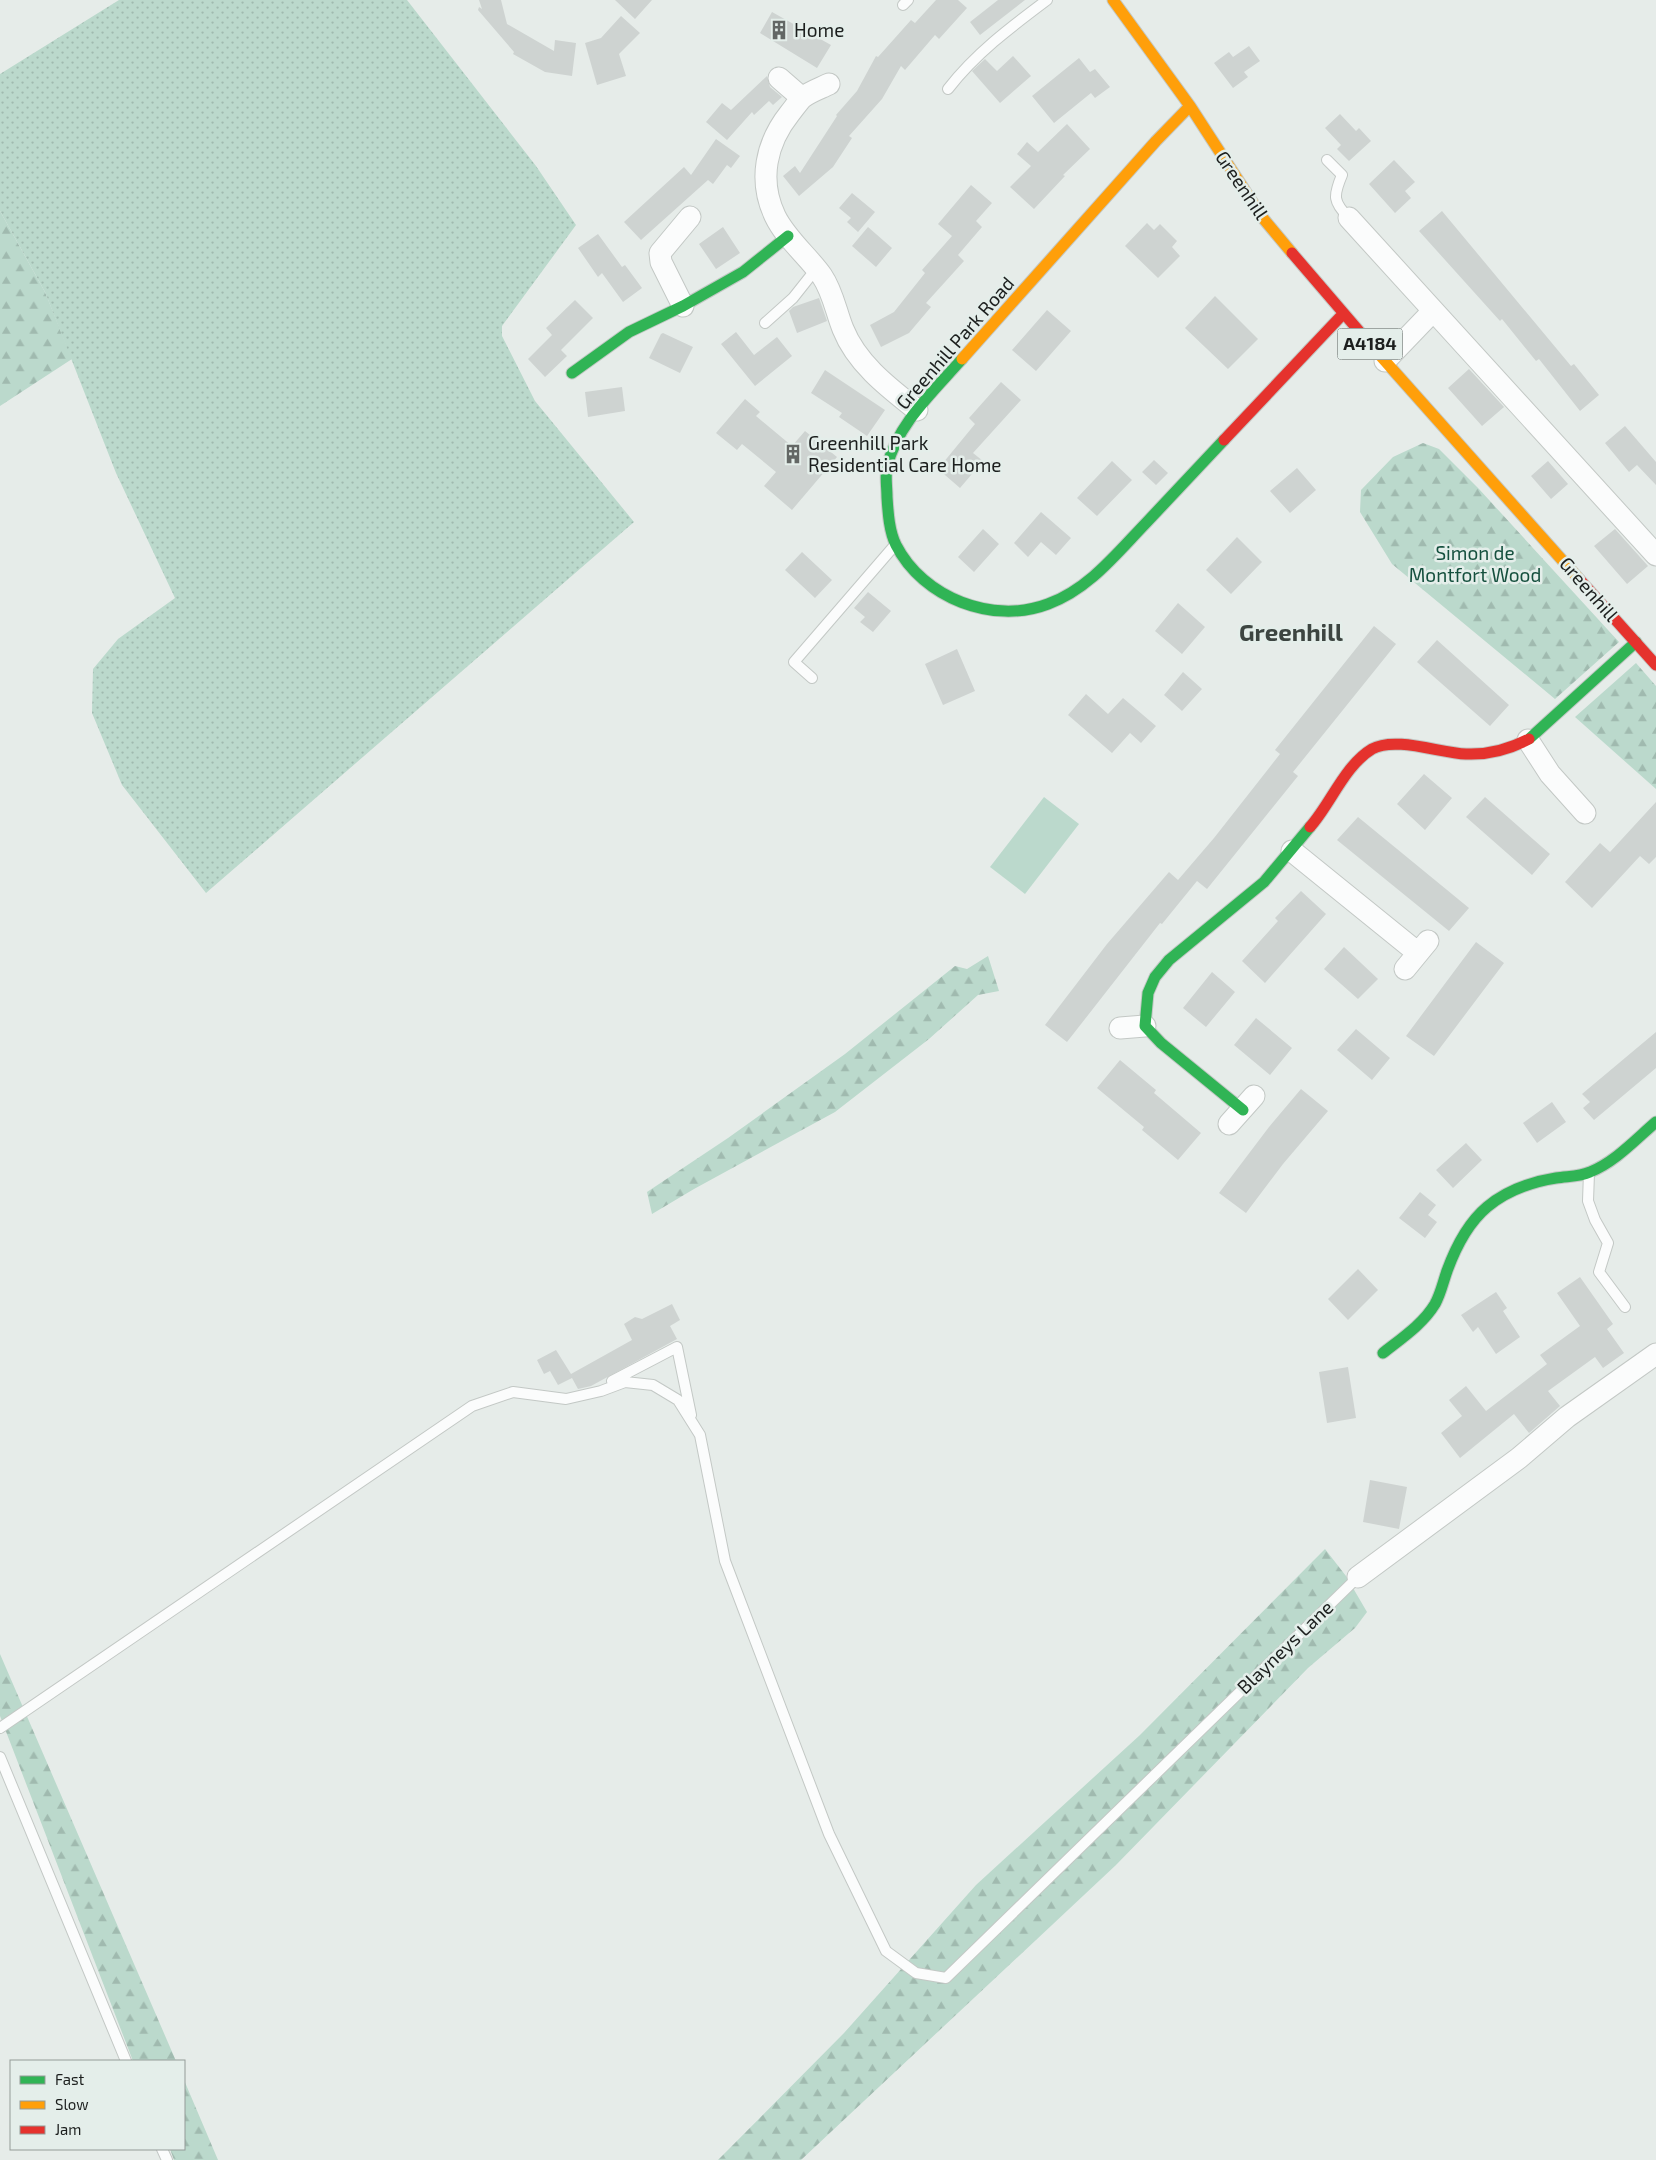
<svg xmlns="http://www.w3.org/2000/svg" width="1656" height="2160" font-family="'Exo 2',sans-serif">
<style>
.forest{fill:url(#forest-firs)}
.park{fill:url(#park-dots)}
.pitch{fill:#bbd9cc}
.building{fill:#ced3d1}
.lines{fill:none;stroke-linecap:round;stroke-linejoin:round}
.lane-casing{stroke:#c3c8c5;stroke-width:12}
.street-casing{stroke:#c3c8c5;stroke-width:23}
.fast-casing{stroke:#c3c8c5;stroke-width:13}
.slow-casing{stroke:#c3c8c5;stroke-width:13}
.jam-casing{stroke:#c3c8c5;stroke-width:13}
.lane{stroke:#fbfcfc;stroke-width:10}
.street{stroke:#fbfcfc;stroke-width:21}
.fast{stroke:#30b455;stroke-width:11}
.slow{stroke:#ff9f0a;stroke-width:11}
.jam{stroke:#e5322d;stroke-width:11}
.labels{text-anchor:middle;stroke-width:5;stroke-linejoin:round;paint-order:stroke}
.shield{fill:#e4eeea;stroke:#585d5b;stroke-width:1}
.shield-label{font-size:18px;font-weight:bold;fill:#1c1f1e}
.poi-label{font-size:19px;fill:#1c1f1e;stroke:#e4eeea;text-anchor:start}
.street-label{font-size:19px;fill:#1c1f1e;stroke:#e4eeea}
.park-label{font-size:19px;fill:#15503e;stroke:#e4eeea}
.district-label{font-size:24px;font-weight:bold;fill:#3d4541;stroke:#e4eeea}
</style>
<defs>
<pattern id="forest-firs" width="22" height="20" patternUnits="userSpaceOnUse" patternTransform="scale(1.25)"><rect width="22" height="20" fill="#bbd9cc"/><path d="M5 1l3.5 6h-7zM16 11l3.5 6h-7z" fill="#a0baaf"/></pattern>
<pattern id="park-dots" width="8" height="8" patternUnits="userSpaceOnUse" patternTransform="scale(1.25)"><rect width="8" height="8" fill="#bbd9cc"/><path d="M2 2h.1M6 6h.1" fill="none" stroke="#a0baaf" stroke-width="1.8" stroke-linecap="round"/></pattern>
</defs>
<rect width="100%" height="100%" fill="#e6ece9"/>
<path class="forest" d="M0,211L45,292L72,359L0,406Z
M1423,443L1439,449L1479,489L1619,642L1555,699L1392,564L1360,512L1361,490L1393,457Z
M1636,663L1656,686V789L1575,717Z
M988,956L999,991L978,995L929,1039L835,1112L694,1189L652,1214L647,1192L728,1138L845,1054L955,966L967,969Z
M1325,1549L1346,1576L1367,1612L1355,1628L1308,1668L1116,1865L801,2160H718L844,2033L976,1885L1140,1735Z
M0,1654L176,2061H133L0,1716Z
M184,2080L218,2160H174L170,2149H184Z"/>
<path class="park" d="M119,0H407L536,166L576,225L502,326V336L535,401L634,522L206,893L122,785L92,713L93,669L118,639L175,598L116,473L45,292L0,211V74Z"/>
<path class="pitch" d="M1044,797L1079,824L1025,894L990,867Z"/>
<path class="building" d="M479,0H501L507,24L554,51L555,40L576,43L572,76L545,72L513,54L514,52L478,10L479,7L482,9Z
M615,0H652L635,19Z
M936,0H958L967,8L939,39L935,35L905,70L901,66L882,99L849,136L852,138L833,167L799,196L783,176L795,166L800,173L837,116L836,115L857,91L876,56L878,57L911,20L915,23Z
M998,0H1025L980,35L970,22Z
M772,12L831,45L817,68L760,33Z
M621,16L640,33L619,54L626,76L597,85L585,43L601,38Z
M1249,46L1260,61L1244,72L1248,77L1233,88L1214,63L1229,52L1233,57Z
M1013,56L1031,76L1000,103L972,71L985,59L997,71Z
M1079,58L1090,72L1095,69L1110,87L1095,98L1091,93L1054,123L1032,96Z
M767,76L770,87L782,97L773,105L769,101L754,115L752,112L727,140L706,122L722,103L731,110Z
M1340,114L1356,131L1359,128L1371,141L1349,161L1337,149L1341,145L1325,128Z
M1067,124L1090,149L1063,175L1065,176L1034,209L1010,187L1031,166L1017,154L1027,142L1038,152Z
M716,139L740,156L731,168L727,165L713,184L708,180L641,240L624,222L684,167L691,175Z
M1394,160L1415,182L1405,191L1411,198L1395,213L1369,184Z
M971,185L992,203L976,221L982,227L958,255L964,261L926,303L931,307L909,333L881,347L870,325L894,312L925,273L922,270L952,236L938,224Z
M852,193L875,212L858,232L847,222L851,218L839,208Z
M1442,211L1571,366L1574,364L1599,395L1580,411L1539,359L1536,361L1502,319L1500,321L1419,231Z
M1147,223L1154,230L1160,224L1177,241L1172,247L1180,256L1158,278L1125,246Z
M723,227L740,253L716,269L699,244Z
M868,227L892,248L876,267L852,246Z
M598,234L622,267L625,265L642,288L623,302L602,273L598,277L578,248Z
M1215,296L1258,339L1228,369L1185,328Z
M819,298L827,321L797,333L789,311L793,307Z
M575,300L593,318L561,350L567,356L545,377L528,359L552,335L546,328Z
M1047,310L1071,331L1036,371L1012,350Z
M736,332L754,355L777,337L792,356L755,386L721,344Z
M663,333L693,347L680,373L649,358L661,334Z
M1469,369L1504,407L1482,426L1448,388Z
M825,370L885,410L867,436L839,417L842,413L811,393Z
M1001,382L1021,400L973,453L983,461L960,488L938,469L975,424L969,418Z
M622,387L625,411L588,417L585,392Z
M745,399L760,412L756,416L792,446L805,431L837,457L792,510L764,486L776,472L742,444L737,450L716,433Z
M1625,426L1656,462V485L1637,465L1629,472L1605,443Z
M1154,460L1168,473L1156,485L1142,472Z
M1112,461L1132,480L1097,516L1077,498Z
M1548,461L1568,484L1551,499L1531,476Z
M1297,468L1316,490L1290,513L1270,491Z
M1041,512L1071,538L1056,555L1041,542L1028,557L1014,543Z
M983,529L999,544L974,572L958,557Z
M1615,529L1648,566L1627,584L1594,546Z
M1237,537L1262,562L1231,594L1206,570Z
M802,552L832,580L815,598L785,570Z
M868,592L891,611L873,632L860,622L865,617L854,608Z
M1178,603L1205,627L1182,654L1155,631Z
M1374,626L1396,644L1293,772L1298,776L1207,889L1197,881L1162,924L1160,923L1067,1042L1045,1025L1107,944L1169,872L1178,880L1214,838L1280,754L1275,750Z
M1437,640L1509,705L1490,726L1417,662Z
M957,649L975,691L943,705L925,664Z
M1183,672L1202,689L1182,711L1164,695Z
M1086,694L1108,714L1123,698L1156,726L1141,743L1130,733L1112,753L1068,715Z
M1424,774L1452,798L1425,830L1397,804Z
M1485,797L1550,854L1532,875L1466,817Z
M1656,802V857L1649,864L1640,856L1592,908L1565,882L1600,843L1610,852Z
M1358,817L1469,908L1449,931L1337,840Z
M1301,891L1326,914L1265,983L1242,961L1278,921L1275,918Z
M1476,942L1504,963L1434,1056L1406,1036Z
M1344,947L1378,979L1358,999L1324,969Z
M1212,972L1235,992L1206,1027L1183,1008Z
M1256,1018L1292,1048L1270,1075L1234,1045Z
M1356,1029L1390,1058L1372,1080L1337,1050Z
M1656,1032V1068L1594,1120L1583,1108L1590,1102L1582,1094Z
M1120,1060L1156,1090L1154,1093L1201,1133L1178,1160L1142,1130L1144,1127L1097,1088Z
M1301,1089L1328,1111L1283,1164L1246,1213L1219,1193L1269,1127Z
M1552,1102L1566,1122L1537,1143L1523,1123Z
M1466,1143L1482,1160L1453,1188L1436,1170Z
M1420,1192L1436,1205L1428,1215L1437,1222L1425,1238L1399,1218Z
M1358,1269L1378,1290L1348,1320L1328,1299Z
M1580,1277L1613,1324L1607,1329L1624,1353L1603,1368L1595,1357L1548,1391L1560,1406L1529,1433L1514,1414L1460,1458L1441,1433L1462,1416L1449,1400L1466,1386L1486,1411L1547,1364L1540,1355L1580,1326L1557,1293Z
M1496,1292L1507,1308L1503,1311L1520,1337L1496,1354L1478,1327L1473,1332L1461,1315Z
M672,1304L680,1320L670,1326L677,1339L591,1386L578,1389L572,1378L558,1385L550,1371L544,1374L537,1360L556,1350L571,1374L632,1340L624,1324L635,1317L642,1319Z
M1348,1367L1356,1418L1327,1423L1319,1372Z
M1370,1480L1407,1487L1399,1529L1363,1522Z"/>
<g class="lines">
<defs>
<path id="lane" d="M903,5L908,0
M948,89C976,53 1011,27 1047,0
M1327,160L1342,175C1333,196 1333,202 1349,218
M765,323L793,298L816,269
M812,678L794,662L895,545
M1589,1173L1588,1201L1595,1220L1608,1243L1599,1272L1625,1307
M612,1381L677,1347L691,1415
M0,1728L472,1406L513,1392L566,1399L601,1391L625,1382L653,1385L678,1400L700,1435L725,1561L829,1834L886,1951L916,1973L946,1978L1358,1577
M0,1757L126,2061
M162,2149L167,2160"/>
<path id="street" d="M779,78L802,98
M829,84C821,88 809,92 802,98C798,102 794,108 790,113C766,143 758,180 775,216C786,239 808,256 822,276C833,292 836,312 843,329C857,364 889,388 917,410
M1349,218L1656,555
M683,306L661,262L660,253L690,217
M1385,361L1433,311
M1528,740L1550,774L1585,813
M1292,851L1418,953
M1405,969L1428,941
M1120,1028L1145,1026
M1229,1124L1254,1096
M1358,1577L1519,1458L1567,1417L1656,1354"/>
<path id="fast" d="M962,359C934,391 897,424 887,467C885,476 887,487 887,497C888,512 889,531 896,545C923,598 993,625 1048,604C1089,589 1117,553 1146,523C1172,495 1198,468 1224,440
M572,373L629,332L683,306L743,272L788,236
M1529,739L1636,642
M1243,1110L1161,1043L1145,1026L1148,993L1155,977L1169,960L1264,882L1310,827
M1383,1353C1402,1338 1423,1324 1435,1304C1441,1293 1443,1282 1447,1271C1455,1249 1468,1223 1487,1207C1506,1191 1531,1182 1556,1178C1567,1176 1579,1177 1590,1172C1615,1162 1635,1140 1656,1122"/>
<path id="slow" d="M1113,0L1190,106L1262,217L1292,253
M1377,352L1579,579
M962,359L1156,141L1190,106"/>
<path id="jam" d="M1292,253L1377,352
M1224,440L1343,314
M1579,579L1656,665
M1310,827C1330,805 1345,765 1372,749C1395,736 1440,753 1466,754C1488,755 1510,749 1529,739"/>
</defs>
<use href="#lane" class="lane-casing"/>
<use href="#street" class="street-casing"/>
<use href="#fast" class="fast-casing"/>
<use href="#slow" class="slow-casing"/>
<use href="#jam" class="jam-casing"/>
<use href="#lane" class="lane"/>
<use href="#street" class="street"/>
<use href="#fast" class="fast"/>
<use href="#slow" class="slow"/>
<use href="#jam" class="jam"/>
</g>
<defs>
<symbol id="building-bare" viewBox="-9 -9 18 18"><path d="M-4-6H4V6H1V3H-1V6H-4ZM-2.5-4.3h1.7v1.8h-1.7ZM.8-4.3h1.7v1.8H.8ZM-2.5-1h1.7V.8h-1.7ZM.8-1h1.7V.8H.8Z" fill="#636765" stroke="#e4eeea" stroke-width="2.5" paint-order="stroke"/></symbol>
</defs>
<g fill-rule="evenodd">
<use href="#building-bare" x="765" y="16" width="28" height="28"/>
<use href="#building-bare" x="779" y="440" width="28" height="28"/>
</g>
<g class="labels">
<rect class="shield" x="1337.5" y="328.5" width="65" height="31" rx="4"/>
<g class="shield-label">
<text x="1370" y="350">A4184</text>
</g>
<g class="poi-label">
<text x="794" y="37">Home</text>
<text x="808" y="450">Greenhill Park<tspan x="808" dy="22">Residential Care Home</tspan></text>
</g>
<g class="street-label">
<text transform="translate(1242 185) rotate(56)" y="7">Greenhill</text>
<text transform="translate(955 343) rotate(-49)" y="7">Greenhill Park Road</text>
<text transform="translate(1589 589) rotate(49)" y="7">Greenhill</text>
<text transform="translate(1285 1647) rotate(-44)" y="7">Blayneys Lane</text>
</g>
<g class="park-label">
<text x="1475" y="560">Simon de<tspan x="1475" dy="22">Montfort Wood</tspan></text>
</g>
<g class="district-label">
<text x="1291" y="641">Greenhill</text>
</g>
</g>
<rect x="10" y="2060" width="175" height="90" fill="#e4eeea" stroke="#949b98"/>
<rect x="20" y="2076" width="25" height="8" fill="#30b455" stroke="#949b98"/>
<text x="55" y="2085" font-size="15" fill="#1c1f1e">Fast</text>
<rect x="20" y="2101" width="25" height="8" fill="#ff9f0a" stroke="#949b98"/>
<text x="55" y="2110" font-size="15" fill="#1c1f1e">Slow</text>
<rect x="20" y="2126" width="25" height="8" fill="#e5322d" stroke="#949b98"/>
<text x="55" y="2135" font-size="15" fill="#1c1f1e">Jam</text>
</svg>
